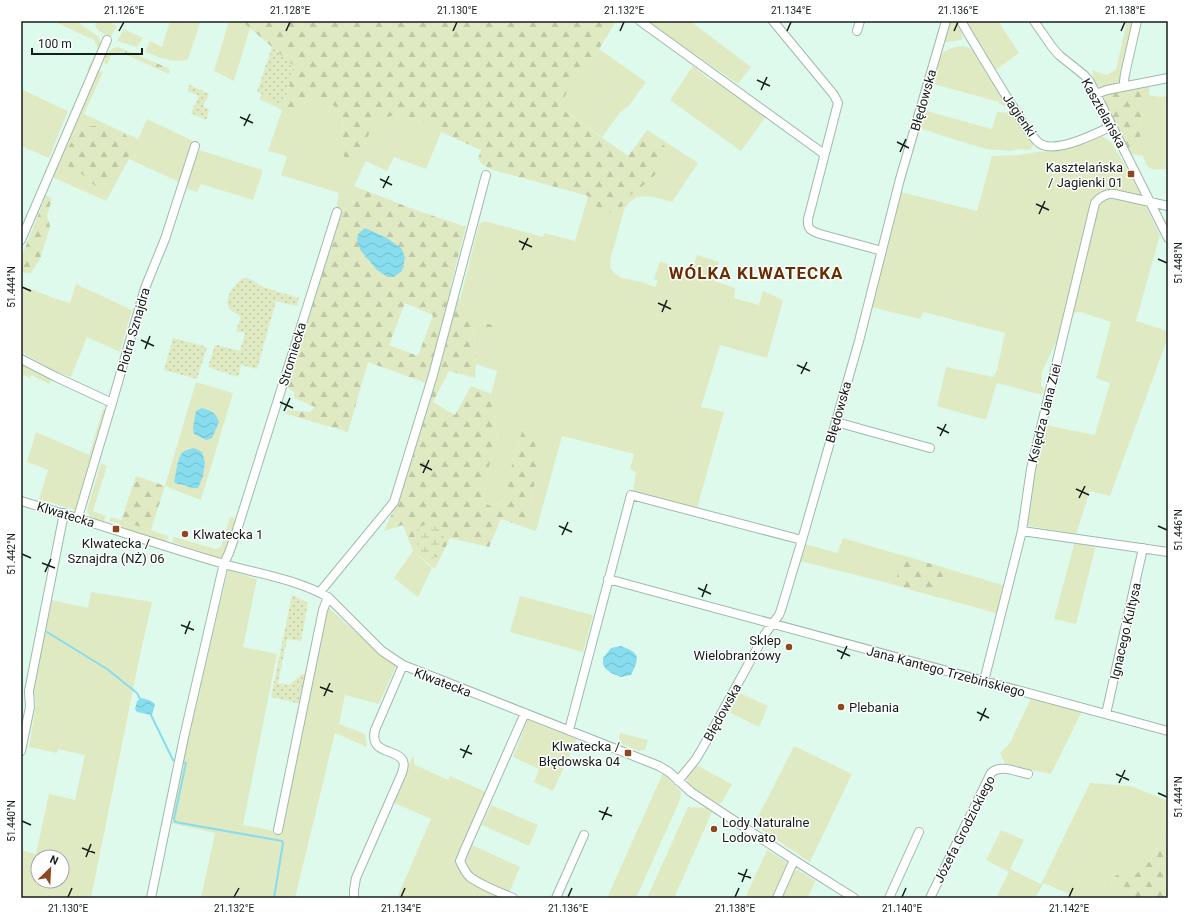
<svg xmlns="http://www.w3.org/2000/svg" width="1189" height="919" font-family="Roboto,sans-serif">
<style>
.grass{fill:#e0eac2;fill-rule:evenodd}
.forest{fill:url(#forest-firs);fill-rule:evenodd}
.wetland{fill:url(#wetland-marsh)}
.garden{fill:url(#garden-dots)}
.water{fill:url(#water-waves)}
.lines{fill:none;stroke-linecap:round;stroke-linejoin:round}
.stream{stroke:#87dced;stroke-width:2}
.minor-casing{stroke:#9fbaad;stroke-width:10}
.minor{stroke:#fff;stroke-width:8}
.ticks{fill:none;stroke:#141e1a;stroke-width:1.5}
.poi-dot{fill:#8d481f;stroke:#fff;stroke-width:1.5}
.labels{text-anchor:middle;stroke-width:3;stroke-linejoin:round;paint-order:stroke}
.street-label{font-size:13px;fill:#141e1a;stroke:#fff}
.poi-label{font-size:13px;fill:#141e1a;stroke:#fff;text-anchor:end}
.district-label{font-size:17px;font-weight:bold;letter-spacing:1px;fill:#6a2d02;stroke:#fff}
.neatline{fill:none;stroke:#141e1a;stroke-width:1.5}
.ticks-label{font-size:10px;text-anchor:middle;fill:#141e1a}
</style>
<defs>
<pattern id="forest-firs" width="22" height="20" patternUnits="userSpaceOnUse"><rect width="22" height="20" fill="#e0eac2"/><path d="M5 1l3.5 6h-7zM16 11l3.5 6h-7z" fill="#bfc8a6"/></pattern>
<pattern id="wetland-marsh" width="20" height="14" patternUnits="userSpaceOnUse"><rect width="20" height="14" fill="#e0eac2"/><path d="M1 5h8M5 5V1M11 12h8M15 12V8" fill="none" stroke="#bfc8a6"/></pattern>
<pattern id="garden-dots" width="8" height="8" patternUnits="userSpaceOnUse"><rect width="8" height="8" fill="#e0eac2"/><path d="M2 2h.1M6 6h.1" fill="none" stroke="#bfc8a6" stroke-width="1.8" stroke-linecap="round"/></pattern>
<pattern id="water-waves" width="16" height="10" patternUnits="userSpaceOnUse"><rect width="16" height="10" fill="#87dced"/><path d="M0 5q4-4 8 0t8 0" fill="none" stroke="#74bccb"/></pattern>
</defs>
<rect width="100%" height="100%" fill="#ddfaec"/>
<path class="grass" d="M53,21H76L99,37L101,47L90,73L87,70L98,48L94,40Z
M96,21H108L117,26L111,36C103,34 93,30 96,21Z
M170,21H192L200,23L188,59C174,65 158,56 145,52L150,41L162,47Z
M229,21H241L250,28L234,81L214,71Z
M646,21H690L751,67L738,84Z
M953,21L959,25L963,37L961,40L941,43L946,24Z
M964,21H998L1019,53L994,71Z
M1127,21H1134L1119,82C1113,86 1098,91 1094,81C1093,78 1093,74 1092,70L1106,75L1116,70Z
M124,29L143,38L137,47L117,41Z
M963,46L969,48L974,51L1008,106H1005L999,104V102L930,83C937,62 937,48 963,46Z
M599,49L646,82L628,107L621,111L602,137L559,107L573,81L581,64L592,68Z
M693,66L710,80L720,83L767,115L741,151L670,100Z
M98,71L103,72L84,114L138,139L147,119L193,141L181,183L129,159L106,201L54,178L52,174Z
M23,90L68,111L49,158L21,146V98Z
M262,94L301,113L308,95H317L337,108L344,121L341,144L358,156L376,119L399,114L426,123L441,132L426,169L394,157L387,171L366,161L354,186L367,191L361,197L341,212L336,209L339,193L281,175L287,156L268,151L282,110L259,99Z
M1148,95L1162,97L1168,96V169C1154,169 1147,173 1143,156L1127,153L1133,150L1140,133V122L1142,111Z
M923,110L992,129L997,112L1011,113L1033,142V146L1030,150L1020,149L1010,151L986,149L956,140L923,129H917Z
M647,130L698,163L672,202C654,197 635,189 624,210L611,257L610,267L615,274L622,278L642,282L655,287L658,281L654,279L660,261L691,274L697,255L719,262L714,281L735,288L734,298L759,305L763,291L783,300L767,358L720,345L701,407L724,412L697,508L633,493L636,472L630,469L634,454L562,436L536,531L527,528L532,520L529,509L537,473L531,432L523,428L502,499L492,507L482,501L490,462L497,440L491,394L497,371L476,364L474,330L495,325L475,322L460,300L479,224L485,221L543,237L544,233L575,241L588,196L594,204L622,207L630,195L640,188L671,151L645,133Z
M1097,136H1102L1111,142L1132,177L1160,235L1136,321L1168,331V337L1110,496L1090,491L1076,534L1029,526L1027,522L1032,476L1045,425L1095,435L1110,383L1096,378L1111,322L1081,312L1070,313L1042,372L1041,386L1044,389L1042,395L997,383L986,420L937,406L946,367L993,377L997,370L1005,333L923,312L920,319L871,307L890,225L901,192L977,211L992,156L1020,155L1036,152L1054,151L1067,149Z
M199,150L262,170V173L253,200L201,184L197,192L187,189L188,182Z
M76,284L132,310L120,352L87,337L71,377L57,372L21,352V285L56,299L70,303Z
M21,362L52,379L49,384L31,375L30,378L21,374Z
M196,382L233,393L201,500L165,486Z
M103,409L107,410L78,511L39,499L48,470L27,462L36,432L89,455Z
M101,463L107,466L93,511L106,516L104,522C96,520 88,518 87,510Z
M111,517L168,536L167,542L119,527L120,524L109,521Z
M230,517L237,519L224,557L220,558L172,542L174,537L216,549L221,547Z
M843,538L1006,586L999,614L884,582L800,561L805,544L837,553Z
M1075,541L1096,545L1076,624L1054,619Z
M413,551L432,568L418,597L394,578Z
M228,570L257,579L243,647L277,654L243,825L280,832L325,612L328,607L361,637L396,666L379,704L345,695L339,724L365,734L367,747L335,733L295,898H201L215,833L170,823L177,782Z
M91,592L152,602L140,655L91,898H21V850L36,854L49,794L75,800L85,755L58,749L57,753L29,747L36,704L34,691V683L52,600L88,608ZM38,857H62V881H38Z
M520,596L593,615L583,652L510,632Z
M740,693L768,706L759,727L729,712Z
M1031,698L1082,711L1051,774L1006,765L1000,753L1010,743Z
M528,719L577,739L553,791L534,782L539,769L513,757Z
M620,733L648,740L645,750L639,751L622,744L619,738Z
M794,746L852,774L810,862L754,825Z
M413,755L415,765L448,780L450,776L486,792L461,847L458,862L460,870L505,898H397L431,819L394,803Z
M694,765L698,766L732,784L722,802L719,804L689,785L686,778Z
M663,773L681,792L680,800L636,898H607Z
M1090,783L1131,786L1168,801V823L1166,830L1150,861L1137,873L1122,872L1109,889L1124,894L1130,898H1078L1044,883L1035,898H996L1009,872L986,860L1001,830L1024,840L1010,869L1041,884Z
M491,805L538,825L529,846L482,825Z
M688,807L707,808L712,812L674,898H647Z
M470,844L520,867L509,893C497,887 466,878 466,863C466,856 468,850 470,844Z
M767,850L788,863L772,898H745Z
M798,870L816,881L807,898H779L792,872Z"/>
<path class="forest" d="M241,21H616L599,49L592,68L581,64L573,81L559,107L628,156L645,133L672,151L655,175L640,188L630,195L622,207L615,213C601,212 595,206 588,196L493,170L483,165L478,159L481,150L441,132L426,123L399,114L376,120L358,156L345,160L341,144L344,121L337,108L317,95H308L301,113L283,105L295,67L250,28Z
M118,47L168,68L170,71L168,74L121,52L111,56L107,65L104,62C106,54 109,48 118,47Z
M1148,83C1154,95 1141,110 1140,122C1139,131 1141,139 1142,147L1127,153L1103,100L1104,96L1107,93Z
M90,126H105L125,134L133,147L121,173L109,177L102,186H95C85,175 76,169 63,164C65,149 76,132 90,126Z
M367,191L413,209L466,227L450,288L460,300L475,322L495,325V335L474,331L476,364L475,378L449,371L433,402L455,415L471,386L491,394L497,440L490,462L482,501L492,507L502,499L523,428L531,432L535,441L537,473L529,509L532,520L527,528L501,519L489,547L450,538L435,569L413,551L403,525L384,531L399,498L411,453L406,451L426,383L368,362L348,432L286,414L288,410L310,412L315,407L294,398V392L288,388L286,381L341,212L361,197ZM405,303L433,315L418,356L389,345Z
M46,195L52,199L47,215L50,227L40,259L31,273H25L21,270V258Z
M136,476L165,486L151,530L121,521Z
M902,555L945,568L937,597L895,585Z
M1168,823V895L1165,898H1130L1124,894L1109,889L1106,882L1122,872L1137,873L1150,861L1166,830Z"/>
<path class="wetland" d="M434,523L444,528C445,542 441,548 433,559C420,556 417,546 414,534L421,526Z"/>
<path class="garden" d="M272,47L295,67L283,105L257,92Z
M190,85L209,94L203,106L209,110L206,120L191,113L199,96L187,91Z
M244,278L250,279L263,287L299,298L297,306L276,301L257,369L241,365L238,377L208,367L215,345H217L240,351L245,333L236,331L241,316C237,314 230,311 228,306C225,297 236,281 244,278Z
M173,338L207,347L197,379L164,370Z
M292,595L308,603L301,641L287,639L278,683L289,685L302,674H307L301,704L271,697Z"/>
<path class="water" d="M365,228L387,238L402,249L405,258L402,271L394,277L386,276L377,270L361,251L357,240L358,234Z
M202,408C212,411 215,412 219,422L212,438L206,440L194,434L193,427L196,411Z
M194,448L202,452L205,462L203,476L198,488C191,489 190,487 184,485C180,484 178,485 174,482C176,474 177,459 182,453C185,450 190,449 194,448Z
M621,646C640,653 640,657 631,675L621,677L611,673L605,668L603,664V658L611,648Z
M142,698L151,701L155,704L152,715L137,712L135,709L137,701Z"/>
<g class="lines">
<path class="stream" d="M47,632L107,669L137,693L140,699
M151,715L173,760L176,761
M181,762L186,763L174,819L175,822L282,841L283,843L274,898"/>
<defs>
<path id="minor" d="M640,21L824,154
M773,21L834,95L838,103L808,219C807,229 811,231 820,234L882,251
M961,21C976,47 992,73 1008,99C1017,112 1025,128 1036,140C1038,143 1042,145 1046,146C1065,149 1095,134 1112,126
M1034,21L1052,47L1059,55L1084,75L1090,82L1168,238
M857,31L860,21
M1125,86L1124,81L1125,74L1137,21
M1096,94L1107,90L1168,78
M21,240L107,40
M21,359L56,377L112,403
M836,422L930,448
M21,501C89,521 156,544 224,564C259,574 296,579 328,597L382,651L403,665L659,766L669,772L691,792L794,860L854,898
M78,517L112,403L145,288L165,239L195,146
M1022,531L1168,552
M608,579L1168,731
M320,592L394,502L433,375L486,175
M984,681L1022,531L1031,469L1095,203C1100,197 1106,193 1114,194L1168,206
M1106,714L1143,548
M569,730L631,495L802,540
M21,751L30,707L29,691L64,513
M678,781L696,759L703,747L765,634L779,615L781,610L802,540L859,341L900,179L946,21
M278,830L323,610L328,597
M151,898L184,737L224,563L229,553L237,530L337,212
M354,898V890L356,878L402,773C403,769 405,765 403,761C397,748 369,755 375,730L403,665
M513,898C499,892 482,886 470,877C465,873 463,867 460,861L465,849L525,713
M556,898L584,835
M777,898L794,860
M889,898L919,832
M930,898L991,773C1001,764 1016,772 1028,774"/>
</defs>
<use href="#minor" class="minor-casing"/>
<use href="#minor" class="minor"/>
</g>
<path class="ticks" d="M119,31L124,22M286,31L290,22M453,31L457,22M620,31L624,22M787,31L791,22M954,31L958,22M1121,31L1125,22M757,80L770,86M761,90L767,77M240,117L253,123M244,126L250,114M897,142L909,148M900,152L906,139M380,179L392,185M383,188L389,176M1036,204L1049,210M1039,214L1045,201M519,241L532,247M522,250L528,238M1158,259L1167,263M22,287L31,291M658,303L671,309M662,312L667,300M141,340L154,346M145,349L150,336M797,365L810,371M801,374L807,362M280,402L293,408M284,411L290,398M937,427L949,433M940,436L946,424M420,464L432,470M423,473L429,460M1076,489L1089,495M1079,498L1085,486M559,526L572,532M1158,526L1167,530M562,535L568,522M22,554L31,558M42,563L55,568M45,572L51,559M698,588L711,594M702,597L707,584M181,625L194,630M185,634L190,621M837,650L850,656M841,659L847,646M320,687L333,692M324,696L330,683M977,712L989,718M980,721L986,708M460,749L472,754M463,758L469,745M1116,774L1129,780M1119,783L1125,770M1158,793L1167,797M599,811L612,816M602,820L608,807M22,821L31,825M82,848L95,853M86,857L91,844M738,873L751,878M742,882L747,869M68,897L72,888M234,897L239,888M401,897L405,888M568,897L572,888M735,897L739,888M902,897L906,888M1069,897L1073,888"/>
<g class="poi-dot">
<rect x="1127" y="170" width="8" height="8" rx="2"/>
<rect x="112" y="525" width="8" height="8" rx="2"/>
<circle cx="185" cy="534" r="4"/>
<circle cx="789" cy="647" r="4"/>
<circle cx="841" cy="707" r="4"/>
<rect x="624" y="749" width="8" height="8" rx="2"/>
<circle cx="714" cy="829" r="4"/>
</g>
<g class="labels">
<g class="street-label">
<text transform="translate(923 100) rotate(-74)" y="5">Błędowska</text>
<text transform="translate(1104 113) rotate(61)" y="5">Kasztelańska</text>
<text transform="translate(1020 115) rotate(56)" y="5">Jagienki</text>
<text transform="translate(133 330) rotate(-74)" y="5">Piotra Sznajdra</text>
<text transform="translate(292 354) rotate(-73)" y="5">Stromiecka</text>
<text transform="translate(838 412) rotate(-74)" y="5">Błędowska</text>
<text transform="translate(1044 413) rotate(-76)" y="5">Księdza Jana Ziei</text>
<text transform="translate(66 514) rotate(17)" y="5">Klwatecka</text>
<text transform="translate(1125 631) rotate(-77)" y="5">Ignacego Kultysa</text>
<text transform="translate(946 671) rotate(15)" y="5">Jana Kantego Trzebińskiego</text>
<text transform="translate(443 682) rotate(21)" y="5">Klwatecka</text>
<text transform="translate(722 712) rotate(-61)" y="5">Błędowska</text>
<text transform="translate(964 829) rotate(-63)" y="5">Józefa Grodzickiego</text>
</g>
<g class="poi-label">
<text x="1123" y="172">Kasztelańska<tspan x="1123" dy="15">/ Jagienki 01</tspan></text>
<text x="193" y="539" text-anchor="start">Klwatecka 1</text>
<text x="116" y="548" text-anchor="middle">Klwatecka /<tspan x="116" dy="15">Sznajdra (NŻ) 06</tspan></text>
<text x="781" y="645">Sklep<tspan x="781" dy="15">Wielobranżowy</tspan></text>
<text x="849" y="712" text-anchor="start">Plebania</text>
<text x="620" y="751">Klwatecka /<tspan x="620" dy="15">Błędowska 04</tspan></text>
<text x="722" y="827" text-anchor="start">Lody Naturalne<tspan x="722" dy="15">Lodovato</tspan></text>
</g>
<g class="district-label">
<text x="756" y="279">WÓLKA KLWATECKA</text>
</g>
</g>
<rect width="1189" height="919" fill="none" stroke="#ffffff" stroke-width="44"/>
<g transform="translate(50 869) rotate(24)"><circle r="19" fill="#ffffff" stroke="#a1a5a3"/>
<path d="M0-3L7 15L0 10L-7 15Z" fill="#8d481f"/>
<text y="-6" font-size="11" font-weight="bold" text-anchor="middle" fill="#141e1a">N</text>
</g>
<path d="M32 48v6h110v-6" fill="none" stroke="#141e1a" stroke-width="2"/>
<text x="38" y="48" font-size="12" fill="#141e1a" stroke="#ffffff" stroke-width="3" paint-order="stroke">100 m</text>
<rect x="22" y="22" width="1145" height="875" class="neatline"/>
<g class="ticks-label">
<text x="124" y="14">21.126°E</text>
<text x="290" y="14">21.128°E</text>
<text x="457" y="14">21.130°E</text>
<text x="624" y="14">21.132°E</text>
<text x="791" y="14">21.134°E</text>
<text x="958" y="14">21.136°E</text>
<text x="1125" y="14">21.138°E</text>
<text transform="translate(1178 263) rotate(-90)" y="4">51.448°N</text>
<text transform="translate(11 287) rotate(-90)" y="4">51.444°N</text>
<text transform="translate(1178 530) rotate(-90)" y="4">51.446°N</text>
<text transform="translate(11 554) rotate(-90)" y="4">51.442°N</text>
<text transform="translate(1178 797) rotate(-90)" y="4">51.444°N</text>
<text transform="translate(11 821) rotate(-90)" y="4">51.440°N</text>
<text x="68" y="912">21.130°E</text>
<text x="234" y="912">21.132°E</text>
<text x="401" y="912">21.134°E</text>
<text x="568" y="912">21.136°E</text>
<text x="735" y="912">21.138°E</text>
<text x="902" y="912">21.140°E</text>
<text x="1069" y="912">21.142°E</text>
</g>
</svg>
